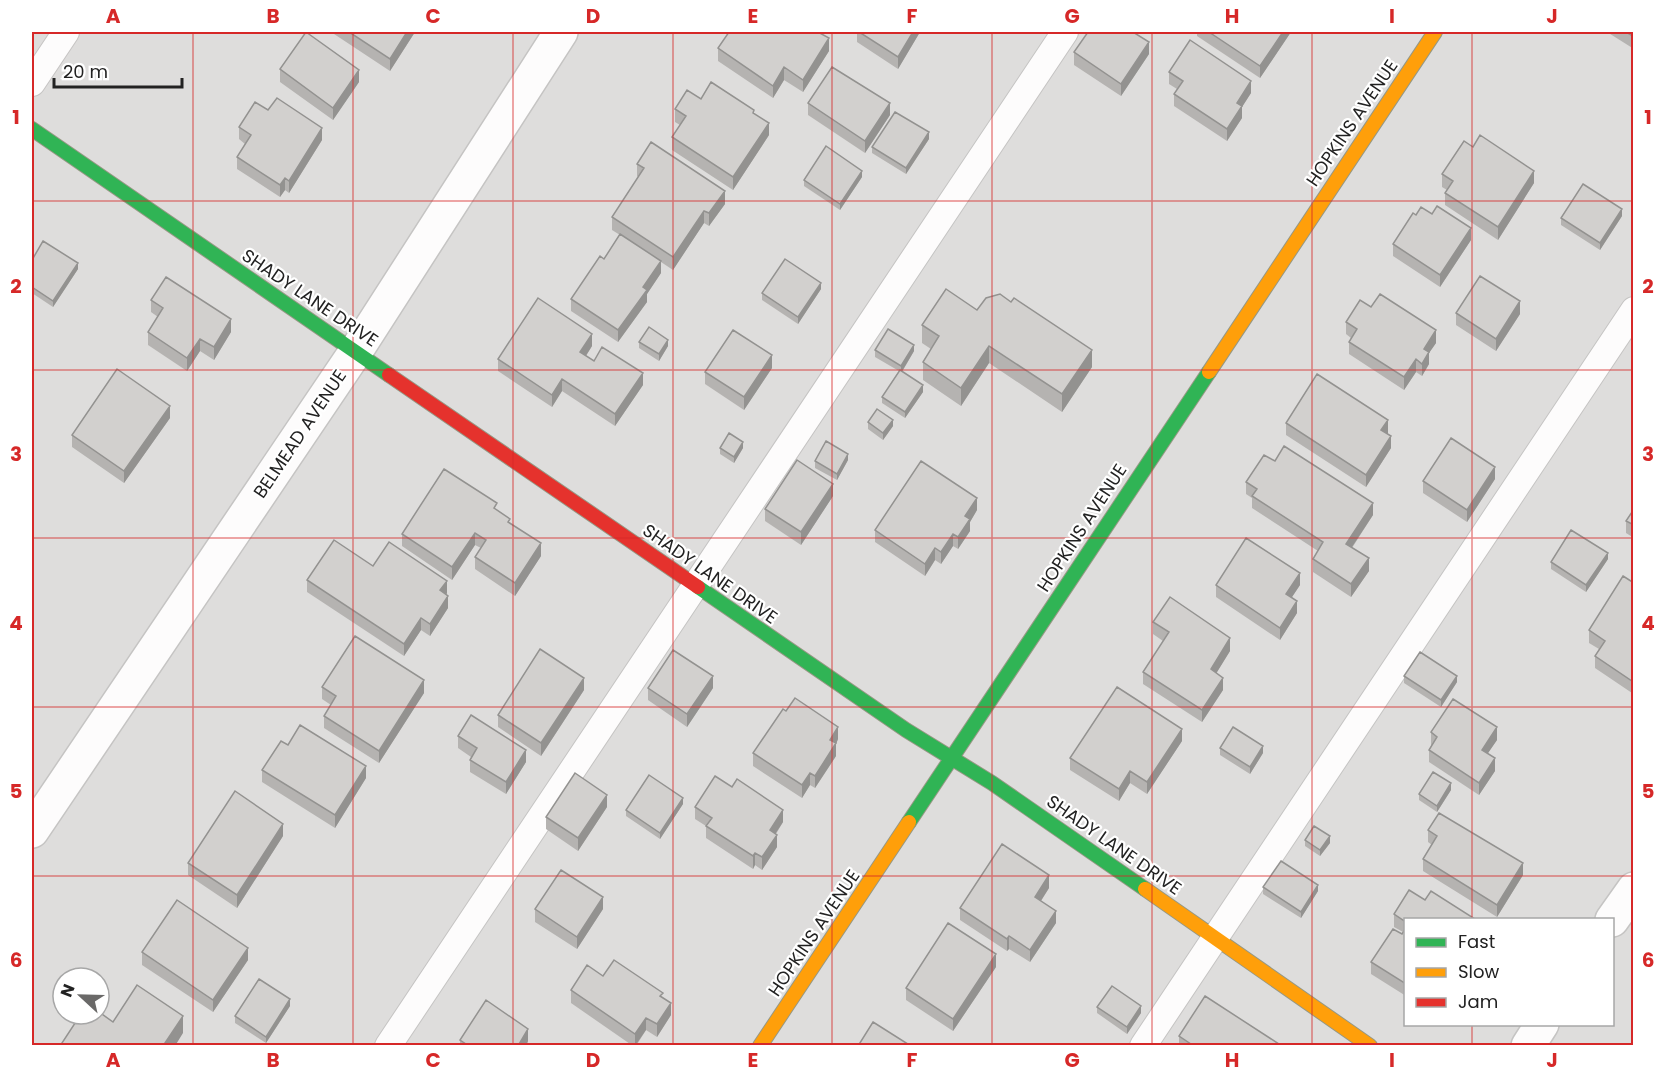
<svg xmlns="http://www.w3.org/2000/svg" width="1665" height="1077" font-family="Poppins,sans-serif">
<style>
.residential{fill:#dedddc;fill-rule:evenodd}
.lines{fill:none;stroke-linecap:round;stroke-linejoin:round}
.lane-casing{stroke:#c5c4c3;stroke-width:28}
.street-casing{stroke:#c5c4c3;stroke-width:36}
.fast-casing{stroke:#969884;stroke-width:16}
.slow-casing{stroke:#969884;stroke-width:16}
.jam-casing{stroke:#969884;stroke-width:16}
.lane{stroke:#fdfcfc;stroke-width:26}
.street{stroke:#fdfcfc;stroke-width:33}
.fast{stroke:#30b455;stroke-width:14}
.slow{stroke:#ff9f0a;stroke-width:14}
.jam{stroke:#e5322d;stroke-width:14}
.wall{fill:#b5b3b1}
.shaded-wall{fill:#939290}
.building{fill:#d2d0ce;stroke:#939290;stroke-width:1.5}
.grid{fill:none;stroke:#d62828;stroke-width:1.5;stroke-opacity:0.55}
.labels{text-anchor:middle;stroke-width:4.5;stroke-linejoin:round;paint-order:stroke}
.street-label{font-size:18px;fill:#222;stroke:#fff}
.neatline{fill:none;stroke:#d62828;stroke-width:2}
.grid-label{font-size:20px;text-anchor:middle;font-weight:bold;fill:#d62828}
</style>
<rect width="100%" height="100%" fill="#efedeb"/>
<path class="residential" d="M32,32H1633V1045H32ZM1406,920H1612V1024H1406ZM63,978H99V1014H63Z"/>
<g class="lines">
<defs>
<path id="lane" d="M32,83L66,32
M388,1046L1065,32
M1143,1046L1634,310"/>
<path id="street" d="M32,831L356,351L561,32
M1612,920L1634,889
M1528,1046L1542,1024"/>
<path id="fast" d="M32,129L389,375
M698,587L906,730L992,783L1145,889
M909,822L1209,372"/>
<path id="slow" d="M1209,372L1435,32
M1145,889L1370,1046
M760,1046L909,822"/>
<path id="jam" d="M389,375L698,587"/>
</defs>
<use href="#lane" class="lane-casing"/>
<use href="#street" class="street-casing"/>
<use href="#fast" class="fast-casing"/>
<use href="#slow" class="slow-casing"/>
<use href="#jam" class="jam-casing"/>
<use href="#lane" class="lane"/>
<use href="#street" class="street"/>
<use href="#fast" class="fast"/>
<use href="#slow" class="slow"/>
<use href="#jam" class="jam"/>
</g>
<path class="wall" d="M331,32H415L390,71Z
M857,32H920L898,69L857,42Z
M1197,32H1291L1260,78L1197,36Z
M1607,32H1634V49Z
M718,48L829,51L803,92L784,80L773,98L718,61Z
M1074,52L1149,54L1121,96L1074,65Z
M280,69L359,82L333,120L280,82Z
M1169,72L1251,93L1242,107V118L1227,141L1174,106V94L1177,89L1169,84Z
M701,99L769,135L733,190L672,150V137L680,125L675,122V109Z
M808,103L890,115L865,153L808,115Z
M268,110L322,140L289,193L285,190L280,197L237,169V157L245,144L239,139V127Z
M929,139L906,174L872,153V147Z
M1473,147L1534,183L1498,240L1445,205V193L1447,190L1442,187V174Z
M637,164L725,204L709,226L704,223L673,270L661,262V273L647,294V302L618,342L571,311V299L604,259L620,235L612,230V217L638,177L637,176Z
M862,177L840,210L804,186V180Z
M1622,216L1600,250L1561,225V218Z
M1471,240L1440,287L1393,256V244Z
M32,260L78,269L53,307L32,293Z
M821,289L798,324L762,300V293Z
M151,300L231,332L214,360L200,351L187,371L148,345V332L158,317L151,312Z
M977,310L1092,367L1062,412L989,363L961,406L923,380V362L931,349L922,343V325Z
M1456,313L1520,314L1496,351L1456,325Z
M1346,322L1436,343L1429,353V364L1422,376L1416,372L1404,390L1349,354V342L1351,338L1346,334Z
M639,342L668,346L659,361L639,348Z
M592,346L586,356L594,361L643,385L615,426L562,391L552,407L498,371V359Z
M875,350L914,351L902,372L923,392L905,418L882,403V397L899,371L875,357Z
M772,368L744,410L705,384V372Z
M170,418L124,483L72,447V435Z
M868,422L893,426L883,440L868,429Z
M1286,423L1388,433L1387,434L1391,448L1366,487L1286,435Z
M720,448H743L734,463L720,454Z
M848,460L837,480L815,468V461Z
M1275,461L1373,515L1352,548L1369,571L1351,597L1313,572V559L1318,551L1252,508V498L1246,494V482Z
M1495,479L1467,522L1423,493V481Z
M833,496L801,545L765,521V509Z
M1634,509V538L1626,533V521Z
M977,510L970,522V531L958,549L953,546L941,564L935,560L925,576L875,542V530Z
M497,511L541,556L515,596L475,569V557L481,548L475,545L452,580L402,546V534Z
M1608,559L1586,592L1551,569V562Z
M307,580L447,593L448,608L430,636L421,630L404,656L307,592Z
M1634,583L1632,693L1595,668V656L1599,649L1589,643V630Z
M1216,585H1300L1292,597L1297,613L1280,640L1216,597Z
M1153,622L1230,651L1216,673L1223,690L1202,722L1143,684V672L1163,641L1153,634Z
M1404,676L1457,682L1441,707L1404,683Z
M322,687L424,693L379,763L324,728V716L331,705L322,699Z
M648,688H713L687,727L648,700Z
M584,690L541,756L498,727V715Z
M1431,732L1497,740L1487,754L1495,771L1479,795L1429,762V750L1432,745H1431Z
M458,736L526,762L506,794L470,772V760L471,757L458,748Z
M838,739L836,744V756L815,788L810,785L802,798L753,766V753Z
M1182,741L1147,794L1130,783L1119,801L1070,770V758Z
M288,745L366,778L335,828L262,782V770Z
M1220,748L1263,753L1250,774L1220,755Z
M1451,790L1437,812L1419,800V794Z
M683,804L660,839L626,816V810Z
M607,807L578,851L546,829V817Z
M695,807L783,822L776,834L777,847L762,870L755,865L753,869L706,838V826L695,819Z
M1428,830L1523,875L1497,917L1423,871V859L1432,845L1428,842Z
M283,836L237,908L188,875V863Z
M1305,840L1330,843L1320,856L1305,846Z
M1263,887L1318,891L1301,918L1263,894Z
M1049,888L1041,901L1056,923L1030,962L1009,949L1007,951L960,920V908Z
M1425,900L1475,919L1406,920V996L1371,974V962L1403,932L1394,927V914Z
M535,909H603L577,949L535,922Z
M142,952L248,960L213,1012L142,965Z
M996,967L953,1031L906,1000V988Z
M603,976L663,998L671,1015L657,1037L646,1030L636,1046H633L571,1003V990Z
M290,1006L266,1043L235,1023V1016Z
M1097,1007L1141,1013L1127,1034L1097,1013Z
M1179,1036L1282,1046H1179Z
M460,1040L528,1041L526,1046H460Z"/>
<path class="shaded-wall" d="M407,32H415L390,71V59Z
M913,32H920L898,69V57Z
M1283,32H1291L1260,78V66Z
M829,38V51L803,92V80Z
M1149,42V54L1121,96V84Z
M784,67V80L773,98V86Z
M359,70V82L333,120V108Z
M1251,81V93L1242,107V118L1227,141V129L1237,103Z
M890,103V115L865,153V141Z
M769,123V135L733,190V177Z
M322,128V140L289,193V181Z
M929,132V139L906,174V168Z
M862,171V177L840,210V204Z
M1534,171V183L1498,240V227Z
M285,178V190L280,197V185Z
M725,191V204L709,226V213Z
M1622,209V216L1600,250V243Z
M704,211V223L673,270V257Z
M1471,228V240L1440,287V275Z
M661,261V273L647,294V302L618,342V330L643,287Z
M78,263V269L53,307V301Z
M821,283V289L798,324V317Z
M1520,301V314L1496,351V339Z
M231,319V332L214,360V347Z
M1436,330V343L1429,353V364L1422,376V364L1424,349Z
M592,334V346L580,365V352Z
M200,339V351L187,371V358Z
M668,340V346L659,361V354Z
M914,345V351L901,373V366Z
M989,346V363L961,406V388Z
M1092,350V367L1062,412V394Z
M772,355V368L744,410V397Z
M1416,359V372L1404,390V377Z
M643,373V385L615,426V414Z
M562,379V391L552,407V395Z
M923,385V392L905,418V412Z
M170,406V418L124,483V471Z
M893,420V426L883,440V433Z
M1388,420V433L1381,443V430Z
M1391,436V448L1366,487V475Z
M743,442V448L734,463V457Z
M848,454V460L837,480V474Z
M1495,467V479L1467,522V510Z
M833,484V496L801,545V532Z
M977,498V510L970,522V531L958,549V537L965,516Z
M1373,503V515L1346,556V544Z
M475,533V545L452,580V567Z
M953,534V546L941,564V552Z
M541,543V556L515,596V583Z
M935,548V560L925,576V564Z
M1608,553V559L1586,592V585Z
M1369,558V571L1351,597V584Z
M1300,573V585L1286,606V594Z
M447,581V593L440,602V590Z
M448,596V608L430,636V624Z
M1297,601V613L1280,640V628Z
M421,618V630L404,656V644Z
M1230,638V651L1211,682V669Z
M713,676V688L687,727V714Z
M1457,676V682L1441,707V700Z
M584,678V690L541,756V743Z
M1223,678V690L1202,722V710Z
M1634,679V691L1632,693V681Z
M424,680V693L379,763V751Z
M838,727V739L836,744V756L815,788V776L830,740Z
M1497,727V740L1482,762V750Z
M1182,729V741L1147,794V782Z
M1263,746V753L1250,774V767Z
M526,750V762L506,794V782Z
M1495,758V771L1479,795V783Z
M366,766V778L335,828V815Z
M1130,771V783L1119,801V789Z
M810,773V785L802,798V785Z
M1451,783V790L1437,812V806Z
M607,795V807L578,851V838Z
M683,798V804L660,839V833Z
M783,810V822L770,842V830Z
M283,824V836L237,908V895Z
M777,835V847L762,870V857Z
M1330,836V843L1320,856V850Z
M755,853V865L753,869V856Z
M1523,863V875L1497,917V905Z
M1049,875V888L1035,910V897Z
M1318,885V891L1301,918V912Z
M603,897V909L577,949V937Z
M1056,911V923L1030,962V950Z
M1009,936V949L1007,951V939Z
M248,948V960L213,1012V1000Z
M996,954V967L953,1031V1019Z
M290,999V1006L266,1043V1037Z
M671,1003V1015L657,1037V1024Z
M1141,1006V1013L1127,1034V1027Z
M183,1016V1033L175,1046H163Z
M646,1018V1030L635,1046V1034Z
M528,1029V1041L526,1046H518Z"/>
<path class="building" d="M306,32L359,70L333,108L280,69Z
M349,32H407L390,59Z
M729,32H818L829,38L803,80L784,67L773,86L718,48Z
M859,32H913L898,57Z
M1088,32H1133L1149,42L1121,84L1074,52Z
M1209,32H1283L1260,66Z
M1626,32H1634V37Z
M1190,40L1251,81L1237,103L1242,106L1227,129L1174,94L1183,81L1169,72Z
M832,67L890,103L865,141L808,103Z
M711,82L754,110L753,113L769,123L733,177L672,137L686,116L675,109L687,90L701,99Z
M277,98L322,128L289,181L285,178L280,185L237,157L251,135L239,127L255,102L268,110Z
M895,112L929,132L906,168L872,147Z
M1480,135L1534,171L1498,227L1445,193L1453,181L1442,174L1464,141L1473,147Z
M651,142L725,191L709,213L704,211L673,257L612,217L644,168L637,164Z
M826,146L862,171L840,204L804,180Z
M1583,184L1622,209L1600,243L1561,218Z
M1437,206L1471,228L1440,275L1393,244L1413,213L1416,215L1421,207L1432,214Z
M620,234L661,261L643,287L647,290L618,330L571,299L600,256L604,259Z
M43,241L78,263L53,301L32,287V260Z
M785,259L821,283L798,317L762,293Z
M1480,276L1520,301L1496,339L1456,313Z
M166,277L231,319L214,347L200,339L187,358L148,332L163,308L151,300Z
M946,289L977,310L986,298L1000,294L1011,302L1014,298L1092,350L1062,394L989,346L961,388L923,362L939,336L922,325Z
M1380,294L1436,330L1424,349L1429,352L1422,364L1416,359L1404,377L1349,342L1357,329L1346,322L1360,300L1371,307Z
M538,298L592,334L580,352L594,361L602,347L643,373L615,414L562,379L552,395L498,359Z
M649,327L668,340L659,354L639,342Z
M888,329L914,345L901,366L875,350Z
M733,330L772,355L744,397L705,372Z
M117,369L170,406L124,471L72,435Z
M900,370L923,385L905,412L882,397Z
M1317,374L1388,420L1381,430L1391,436L1366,475L1286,423Z
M877,409L893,420L883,433L868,422Z
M729,433L743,442L734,457L720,448Z
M1451,438L1495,467L1467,510L1423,481Z
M826,441L848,454L837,474L815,461Z
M1284,446L1373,503L1346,544L1369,558L1351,584L1313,559L1323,542L1252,496L1257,489L1246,482L1264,455L1275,461Z
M797,460L833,484L801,532L765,509Z
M921,461L977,498L965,516L970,519L958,537L953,534L941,552L935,548L925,564L875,530Z
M444,469L497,503L494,508L510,519L508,522L541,543L515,583L475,557L486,540L475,533L452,567L402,534Z
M1634,509V525L1626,521Z
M1571,530L1608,553L1586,585L1551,562Z
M1246,538L1300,573L1286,594L1297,601L1280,628L1216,585Z
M334,540L373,566L389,542L447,581L440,590L448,596L430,624L421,618L404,644L307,580Z
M1623,576L1634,583V679L1632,681L1595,656L1605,641L1589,630Z
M1170,597L1230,638L1211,669L1223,678L1202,710L1143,672L1169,632L1153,622Z
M355,636L424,680L379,751L324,716L336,696L322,687Z
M540,649L584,678L541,743L498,715Z
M673,650L713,676L687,714L648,688Z
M1420,652L1457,676L1441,700L1404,676Z
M1117,687L1182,729L1147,782L1130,771L1119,789L1070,758Z
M795,698L838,727L830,740L836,743L815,776L810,773L802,785L753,753L783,709L786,711Z
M1453,699L1497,727L1482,750L1495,758L1479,783L1429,750L1437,737L1431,732Z
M471,715L526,750L506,782L470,760L477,748L458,736Z
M300,725L366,766L335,815L262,770L281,741L288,745Z
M1233,727L1263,746L1250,767L1220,748Z
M1433,772L1451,783L1437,806L1419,794Z
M575,773L607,795L578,838L546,817Z
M649,775L683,798L660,833L626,810Z
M715,776L732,787L737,779L783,810L770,830L777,835L762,857L755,853L753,856L706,826L712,818L695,807Z
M235,791L283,824L237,895L188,863Z
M1439,813L1523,863L1497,905L1423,859L1437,836L1428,830Z
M1314,826L1330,836L1320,850L1305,840Z
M1002,844L1049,875L1035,897L1056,911L1030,950L1009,936L1007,939L960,908Z
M1281,861L1318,885L1301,912L1263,887Z
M561,870L603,897L577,937L535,909Z
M1409,890L1425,900L1431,891L1475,919L1406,920V922L1394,914Z
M177,900L248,948L213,1000L142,952Z
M948,923L996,954L953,1019L906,988Z
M1406,928V984L1371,962L1393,929L1402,934Z
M614,960L663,993L660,996L671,1003L657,1024L646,1018L635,1034L571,990L587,965L603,976Z
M259,979L290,999L266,1037L235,1016Z
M137,985L183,1016L163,1046H60L81,1014H99V1012L113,1022Z
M1112,986L1141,1006L1127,1027L1097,1007Z
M1205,996L1282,1046H1194L1179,1036Z
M486,1000L528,1029L518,1046H469L460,1040Z
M873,1022L911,1046H858Z"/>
<path class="grid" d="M193,32V1046M353,32V1046M513,32V1046M673,32V1046M832,32V1046M992,32V1046M1152,32V1046M1312,32V1046M1472,32V920M32,201H1634M32,370H1634M32,538H1634M32,707H1634M32,876H1634M1472,1024V1046"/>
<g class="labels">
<g class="street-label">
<text transform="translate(1352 123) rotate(-56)" y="6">HOPKINS AVENUE</text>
<text transform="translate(310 298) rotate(34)" y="6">SHADY LANE DRIVE</text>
<text transform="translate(300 434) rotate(-56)" y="6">BELMEAD AVENUE</text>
<text transform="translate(1082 528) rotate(-57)" y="6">HOPKINS AVENUE</text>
<text transform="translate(710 574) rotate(35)" y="6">SHADY LANE DRIVE</text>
<text transform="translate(1114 845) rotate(35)" y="6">SHADY LANE DRIVE</text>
<text transform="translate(814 933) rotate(-56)" y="6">HOPKINS AVENUE</text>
</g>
</g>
<rect width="1665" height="1077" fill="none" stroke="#ffffff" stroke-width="66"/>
<rect x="1404" y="918" width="210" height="108" fill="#ffffff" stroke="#a7a7a7" stroke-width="1.5"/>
<rect x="1416" y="938" width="30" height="9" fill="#30b455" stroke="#a7a7a7" stroke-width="1.5"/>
<text x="1458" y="948" font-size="18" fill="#222222">Fast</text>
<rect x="1416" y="968" width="30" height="9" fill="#ff9f0a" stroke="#a7a7a7" stroke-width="1.5"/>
<text x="1458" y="978" font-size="18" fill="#222222">Slow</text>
<rect x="1416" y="998" width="30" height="9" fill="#e5322d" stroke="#a7a7a7" stroke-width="1.5"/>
<text x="1458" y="1008" font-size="18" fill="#222222">Jam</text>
<g transform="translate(81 996) rotate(292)"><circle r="28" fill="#ffffff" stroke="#a7a7a7" stroke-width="1.5"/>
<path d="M0-4.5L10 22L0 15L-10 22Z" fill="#6a6968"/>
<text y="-9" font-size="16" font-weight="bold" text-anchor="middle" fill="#222222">N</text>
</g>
<path d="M54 78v9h128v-9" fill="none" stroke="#222222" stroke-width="3"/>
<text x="63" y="78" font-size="18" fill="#222222" stroke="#ffffff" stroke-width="4.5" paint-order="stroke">20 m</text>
<rect x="33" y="33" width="1599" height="1011" class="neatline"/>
<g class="grid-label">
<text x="113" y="23">A</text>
<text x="273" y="23">B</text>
<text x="433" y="23">C</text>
<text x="593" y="23">D</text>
<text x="753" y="23">E</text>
<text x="912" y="23">F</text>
<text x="1072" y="23">G</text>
<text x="1232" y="23">H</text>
<text x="1392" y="23">I</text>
<text x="1552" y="23">J</text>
<text x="16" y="124">1</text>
<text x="1648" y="124">1</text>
<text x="16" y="293">2</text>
<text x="1648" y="293">2</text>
<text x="16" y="461">3</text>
<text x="1648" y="461">3</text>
<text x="16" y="630">4</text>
<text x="1648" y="630">4</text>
<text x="16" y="798">5</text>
<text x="1648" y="798">5</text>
<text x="16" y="967">6</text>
<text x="1648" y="967">6</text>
<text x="113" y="1067">A</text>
<text x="273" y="1067">B</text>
<text x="433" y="1067">C</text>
<text x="593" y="1067">D</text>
<text x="753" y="1067">E</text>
<text x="912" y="1067">F</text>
<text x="1072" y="1067">G</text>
<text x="1232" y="1067">H</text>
<text x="1392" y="1067">I</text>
<text x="1552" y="1067">J</text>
</g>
</svg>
